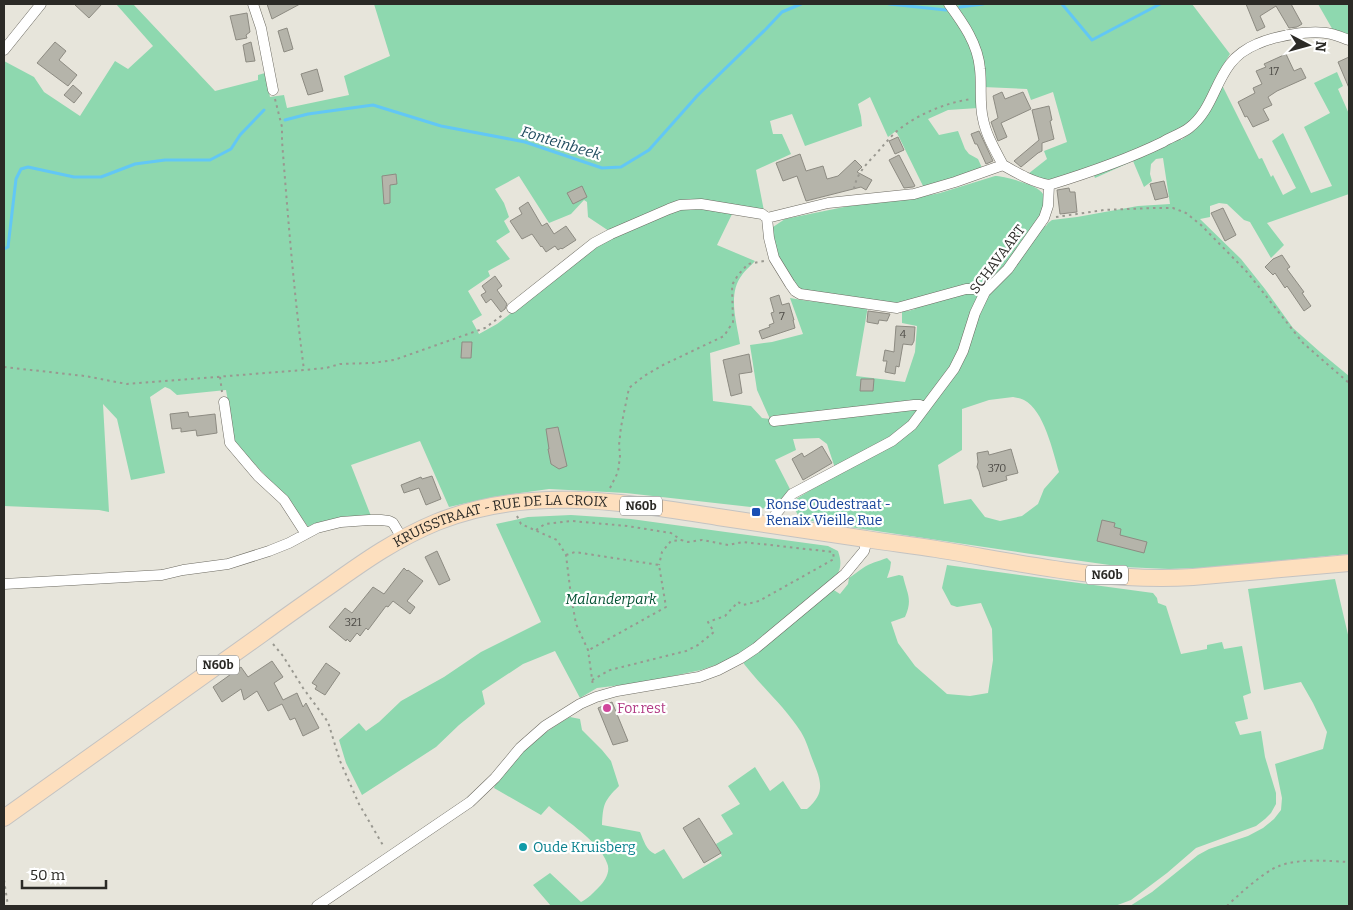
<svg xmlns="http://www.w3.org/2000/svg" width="1353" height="910" font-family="Bitter,serif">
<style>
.green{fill:#8ed8af;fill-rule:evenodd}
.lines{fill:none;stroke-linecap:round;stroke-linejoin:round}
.stream{stroke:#62c7f5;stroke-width:3}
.building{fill:#b5b4aa;stroke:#8d8b82}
.minor-casing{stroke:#6d6b62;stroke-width:11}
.primary-casing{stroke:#c4c3c2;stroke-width:18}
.path{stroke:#999890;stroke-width:2;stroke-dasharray:2.5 4;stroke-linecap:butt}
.minor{stroke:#fff;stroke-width:10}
.primary{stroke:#fddfbe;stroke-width:16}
.transit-dot{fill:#1a4fb4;stroke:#fff;stroke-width:2}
.hotel-dot{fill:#d1479c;stroke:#fff;stroke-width:2}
.culture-dot{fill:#0f9aa8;stroke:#fff;stroke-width:2}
.labels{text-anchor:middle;stroke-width:4.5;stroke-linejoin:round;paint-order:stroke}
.number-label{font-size:11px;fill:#4e4c47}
.shield{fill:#fff;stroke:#6b6a67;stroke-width:1}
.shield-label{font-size:12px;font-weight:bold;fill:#2b2a26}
.street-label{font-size:14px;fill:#2b2a26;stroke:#fff}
.transit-label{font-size:14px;fill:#164399;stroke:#fff;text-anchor:start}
.park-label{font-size:14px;font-style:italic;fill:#045233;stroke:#fff}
.hotel-label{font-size:14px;fill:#b23c85;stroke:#fff;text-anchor:start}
.culture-label{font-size:14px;fill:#0d838f;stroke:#fff;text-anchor:start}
.water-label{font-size:15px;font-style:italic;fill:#224d60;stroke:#fff}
</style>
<rect width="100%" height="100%" fill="#e7e5db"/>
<path class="green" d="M116,4H133L215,91L258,80V75L265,73L270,97L284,95L287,108L349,95L344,76L390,56L374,4H947L973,50L977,65L978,108L948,110L928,119L939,135L958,131L965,149L969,154L978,159L983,170L924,188L896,131L888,137L870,97L858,104L861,116L862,126L805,146L792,114L770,121L773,134H782L791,154L756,170L764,211L696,201L609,231L588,217L587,202L584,200L571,214L549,223L519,176L495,189L504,203L509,217L504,221L510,232L496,241L510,259L488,271L490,276L468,291L482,315L472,321L479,334L497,324L606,240L685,207L733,212L717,245L755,261C751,266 745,270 742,275C727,294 737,323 740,344L710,353L713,401L751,406L762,418L770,419L757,390L750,345L772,342L803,334L790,298L808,301L868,306L856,376L905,382L915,352L917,326L902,323V309L908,311L915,309L916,300L894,305L800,291L773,249V227L785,219L849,206L915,198L940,193L995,176C1004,176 1039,185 1043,194C1047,203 1038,220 1034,229L1046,226L1048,223L1052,220L1077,217L1138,206L1170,204L1163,158L1156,159L1151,164L1150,174L1152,181L1144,187L1133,161L1095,178L1091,169L1049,181L1028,174L1047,159L1044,151L1067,142L1053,92L1031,100L1027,89L983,87L984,70L954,4H1192L1230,54L1217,75L1204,107L1180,131L1181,140L1195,130L1205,116L1221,83L1259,159L1262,158L1271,177L1273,175L1283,195L1296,188L1272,141L1283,133L1311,193L1332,186L1304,127L1330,113L1314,83L1337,72L1343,86L1338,89L1349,114V194L1267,223L1284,245L1271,258L1250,222L1244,220L1227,204L1219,203L1210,206V217L1200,219L1241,259L1265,289L1293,328L1320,352L1349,376V554L1200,568L1169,569L1124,567L1031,554L816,522L801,518C795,513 794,507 796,499L837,474L827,444L819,438L793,439L796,450L775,460L791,491L768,509L626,493L549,489L493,497L449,507L420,441L351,465L371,516L309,528L291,503L235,443L226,390L177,395L170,389L165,387L150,397L165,473L131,480L117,419L103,404L109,512L99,510L4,506V61L34,77L44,92L80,116L115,61L128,69L153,46ZM1013,397C1016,398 1021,398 1024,400C1044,410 1053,452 1059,472L1044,489L1038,504L1022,516L1000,521L985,517L971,499L944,504L938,465L962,450V409L989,400Z
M1318,4H1349V37L1334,32Z
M571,515L631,519L828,546L838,551C844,568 838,574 829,587L840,594L848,584L849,578C854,575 858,571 863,568C870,563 879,561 887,558L891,562L890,569L887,578L899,575L903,576C907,594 913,599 905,617L891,622L898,643L915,666L947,694L970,696L988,693L993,660L992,629L981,603L957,607L951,605L942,588L947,565L1153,593L1157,598L1158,603L1166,606L1181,654L1207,649V645L1222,642L1224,649L1242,646L1251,693L1243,696L1248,719L1235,722L1240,735L1261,731L1265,757L1276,793V804L1271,813L1265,819L1256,826L1196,848L1167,873L1131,900L1115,906H551L533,885L550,873L581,902C589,898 593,893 599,887C605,881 611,871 607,863C600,842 566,821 549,806L541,815L494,788C497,778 502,773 509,766C527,745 546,731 570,717L580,719L582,730L602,750L611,761L619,786C604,801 603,804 602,825L640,832C644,841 646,850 655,854L664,849L683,879L722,856L716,844L733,834L721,815L740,804L728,786L755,767L770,791L783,781L801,809H807C826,793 821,781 813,761C809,751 807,742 801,732C784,705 758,684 739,657L701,670L645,682L597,688L580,698L555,651L523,664L482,691L485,704L459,725L436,747L362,795L346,763L339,740L359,723L366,731L379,722L401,701L444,677L481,652L541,622L496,524L528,517Z
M1335,579L1349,639V906H1130L1152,892L1198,855L1209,849L1248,836L1263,828L1274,819L1281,810L1282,798L1275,764L1323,749L1327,732L1313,703L1301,682L1264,690L1248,589Z"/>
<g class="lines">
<path class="stream" d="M889,4L946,10
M1062,4L1092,40L1160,4
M960,7L983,4
M285,120L308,114L373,105L441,126L525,142L602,168L621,167L649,150L697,96L766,29L782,12L801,4
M4,249L8,247L16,179L21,169L28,167L74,177H101L135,164L165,160H210L231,149L240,135L264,110"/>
</g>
<path class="building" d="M74,4H102L89,18Z
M267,4H300L272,19Z
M1246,4H1291L1302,24L1297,27L1289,28L1276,6L1260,16L1265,27L1257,31Z
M247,13L250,32L246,35L247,38L236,40L230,16Z
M287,28L293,49L284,52L278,31Z
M55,42L66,51L59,60L77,75L68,86L37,63Z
M251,42L255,61L246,62L243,45Z
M1286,54L1294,71L1301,68L1306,78L1277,91L1268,97L1272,105L1263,109L1269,120L1253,127L1247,116L1245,117L1238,102L1255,93L1253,88L1262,84L1256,71L1266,67L1264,64Z
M1349,57V88L1338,62Z
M317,69L323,91L308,95L301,74Z
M73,85L82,93L74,103L64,95Z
M1002,92L1005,99L1023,92L1031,109L1001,123L1007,137L998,141L991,122L998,118L993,96Z
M1049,106L1052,120L1050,121L1054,139L1042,143V151L1038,153L1021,167L1014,161L1039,140L1032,110Z
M979,131L993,161L986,164L977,144H975L971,134Z
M898,137L904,150L895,154L889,141Z
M800,154L806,171L823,166L827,179L838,176L855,160L862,167L857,172L872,180L866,190L861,187L806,201L797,176L783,181L776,163Z
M899,155L915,186L913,187L904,188L889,160Z
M396,174L397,184L390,185V203L384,204L382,176Z
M1164,181L1168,197L1155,200L1150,184Z
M582,186L587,197L573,204L567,193Z
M1069,188L1070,192H1075L1077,212L1060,214L1057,190Z
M528,202L542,226L547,223L554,234L566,226L576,240L562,249L561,248L558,250L555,246L546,252L542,246L541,247L532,234L522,239L510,221L522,214L519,208Z
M1223,208L1236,235L1225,241L1211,213Z
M1282,255L1290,267L1287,269L1304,292L1302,293L1311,306L1304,311L1287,286L1285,288L1275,273L1273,275L1265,267L1273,259Z
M495,276L502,286L497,290L507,304L505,309L501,312L491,299L486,303L481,295L486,292L482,286Z
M779,295L782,305L789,303L794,320H793L795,328L762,339L759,331L770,327L769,325L774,323L771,313L774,312L770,298Z
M868,311L890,314L887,321L879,320L878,324L867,322Z
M896,326L915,327L914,341L912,345L903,344L899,367L896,366L895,374L885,372L887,361H883L885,350L894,352Z
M462,342H472L471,358H461Z
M749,354L752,372L739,374L742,393L731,396L723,360Z
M861,379H874L873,391H860Z
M188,412L189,417L215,414L217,433L197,436L196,430L181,432V428L172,429L170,414Z
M558,427L567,466L559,469L551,464L548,449H549L546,429Z
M822,446L832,463L803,480L792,459L802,453L804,457Z
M1011,449L1018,473L1006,476L1007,480L983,487L979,471L977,467L978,462L977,453L988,451L989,455Z
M432,476L441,499L426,505L419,488L404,493L401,485L421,477L422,479Z
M1102,520L1115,523L1114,527L1121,529L1120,535L1147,542L1144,553L1097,541Z
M437,551L450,580L439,585L425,557Z
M404,568L407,571L408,570L423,581L407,601L415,607L410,614L393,601L388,607L386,606L368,630L366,628L360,636L357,633L350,642L347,639L346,641L329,627L345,608L352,613L373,587L384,594Z
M272,661L283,677L274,683L283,700L297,693L303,707L306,703L319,728L303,736L295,718L290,720L282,704L268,711L257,691L244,700L241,689L222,702L213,687L241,667L248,677Z
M326,663L340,673L325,695L315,689L317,686L312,683Z
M612,702L628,741L613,745L598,708Z
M699,818L721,853L704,863L683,828Z"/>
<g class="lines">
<defs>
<path id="minor" d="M253,4L261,28L273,90
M949,4C963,23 978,44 980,69C982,86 979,102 983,119C986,135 995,150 1003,165
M4,50L41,4
M1003,165C1017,173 1032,182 1049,185C1088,173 1126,160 1163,142C1171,137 1181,134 1189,128C1211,111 1214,85 1230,64C1236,56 1247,48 1257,44C1274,36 1313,29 1331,34C1337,35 1343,38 1349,40
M767,218L769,238L774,258L790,284L795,291L800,294L897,308L966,289H979L985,292
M512,308L594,243L611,234L669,209L680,205L701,204L762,214L767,218L828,203L914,194L955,182L1003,165
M224,402L230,443L258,476L284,500L306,534
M774,421L914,405H920L925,408
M771,525L775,515L792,494L892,441L912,425L954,369L963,351L975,313L985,292L1008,269L1044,218L1048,206L1049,185
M4,584L162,575L183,570L228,564L269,551L289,543L317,528L341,522L369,520H381L389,521L393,523L402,538
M317,906L470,802L495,778L520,748L545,726L580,704L596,697L617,691L699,677L718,670L741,658L756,648L845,574L864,551L867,540"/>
<g id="primary">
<path id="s1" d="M4,818C90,757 176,695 262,634C285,617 308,601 331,585C366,560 396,539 437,522C530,485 623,502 718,517C767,524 816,532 866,539C889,543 913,545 936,549C1021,563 1107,583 1193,577L1349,563"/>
</g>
</defs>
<use href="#minor" class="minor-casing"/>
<use href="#primary" class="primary-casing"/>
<path class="path" d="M275,99L282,127V141C288,218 294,294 304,370
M854,189C856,175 866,164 876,154C883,146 889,138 897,131C918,114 945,103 971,99
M1056,217L1104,210L1155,208H1173L1186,213L1201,225L1247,272L1303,343L1349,383
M4,367L85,376L127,384L304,370L326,368L340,364L372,363L394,360L485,328L504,314
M220,377L222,392
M610,488L618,472L620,456L619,445L621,427L629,388L644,376L663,365L724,336L733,322L732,285L738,275L748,264L764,261
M517,516L521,524L557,540L566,555L571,596L576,624L588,650L593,686
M536,530L545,524L572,521L627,526L671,533L681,540
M566,555L575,552L659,565L666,607L589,650
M273,644L283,656L303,688L328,722L340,761L359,804L384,847
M592,680L610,670L686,651L698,645L714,632L708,622L725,616L738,602L743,605L759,601L834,559L833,552L743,542L728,545L702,540L688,542L681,540L671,541L662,552L659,565
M4,880L8,906
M1227,906C1238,895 1265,871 1279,866C1299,858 1328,861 1349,862"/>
<use href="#minor" class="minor"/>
<use href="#primary" class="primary"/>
</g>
<rect class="transit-dot" x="751" y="507" width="10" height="10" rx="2.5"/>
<circle class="hotel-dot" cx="607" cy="708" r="5"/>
<circle class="culture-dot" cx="523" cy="847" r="5"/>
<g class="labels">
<g class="number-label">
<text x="1274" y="75">17</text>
<text x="782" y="320">7</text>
<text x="903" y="338">4</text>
<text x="997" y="472">370</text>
<text x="353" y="626">321</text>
</g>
<g class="shield">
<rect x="620" y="496.5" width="42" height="19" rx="4"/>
<rect x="1086" y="565.5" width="42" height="19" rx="4"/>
<rect x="197" y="655.5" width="42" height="19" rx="4"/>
</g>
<g class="shield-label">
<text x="641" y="510">N60b</text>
<text x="1107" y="579">N60b</text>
<text x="218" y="669">N60b</text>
</g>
<g class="street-label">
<text transform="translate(997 259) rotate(-53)" y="5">SCHAVAART</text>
<text dy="5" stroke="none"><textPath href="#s1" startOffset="588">KRUISSTRAAT - RUE DE LA CROIX</textPath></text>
</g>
<g class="transit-label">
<text x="766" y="509">Ronse Oudestraat -<tspan x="766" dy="16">Renaix Vieille Rue</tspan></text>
</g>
<g class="park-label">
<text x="611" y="604">Malanderpark</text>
</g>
<g class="hotel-label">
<text x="617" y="713">For.rest</text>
</g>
<g class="culture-label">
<text x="533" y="852">Oude Kruisberg</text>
</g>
<g class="water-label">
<text transform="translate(561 143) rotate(17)" y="5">Fonteinbeek</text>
</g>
</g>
<rect width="1353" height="910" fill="none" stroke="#2b2a26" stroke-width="10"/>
<g transform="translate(1308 45) rotate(96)" stroke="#ffffff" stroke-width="4" paint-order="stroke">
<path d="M0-4L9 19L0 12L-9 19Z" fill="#2b2a26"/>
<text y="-8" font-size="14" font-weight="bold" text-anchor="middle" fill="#2b2a26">N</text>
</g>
<path d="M22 880v8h84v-8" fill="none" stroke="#2b2a26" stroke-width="2.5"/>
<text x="30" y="880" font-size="15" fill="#2b2a26" stroke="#ffffff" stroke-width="4" paint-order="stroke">50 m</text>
</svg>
